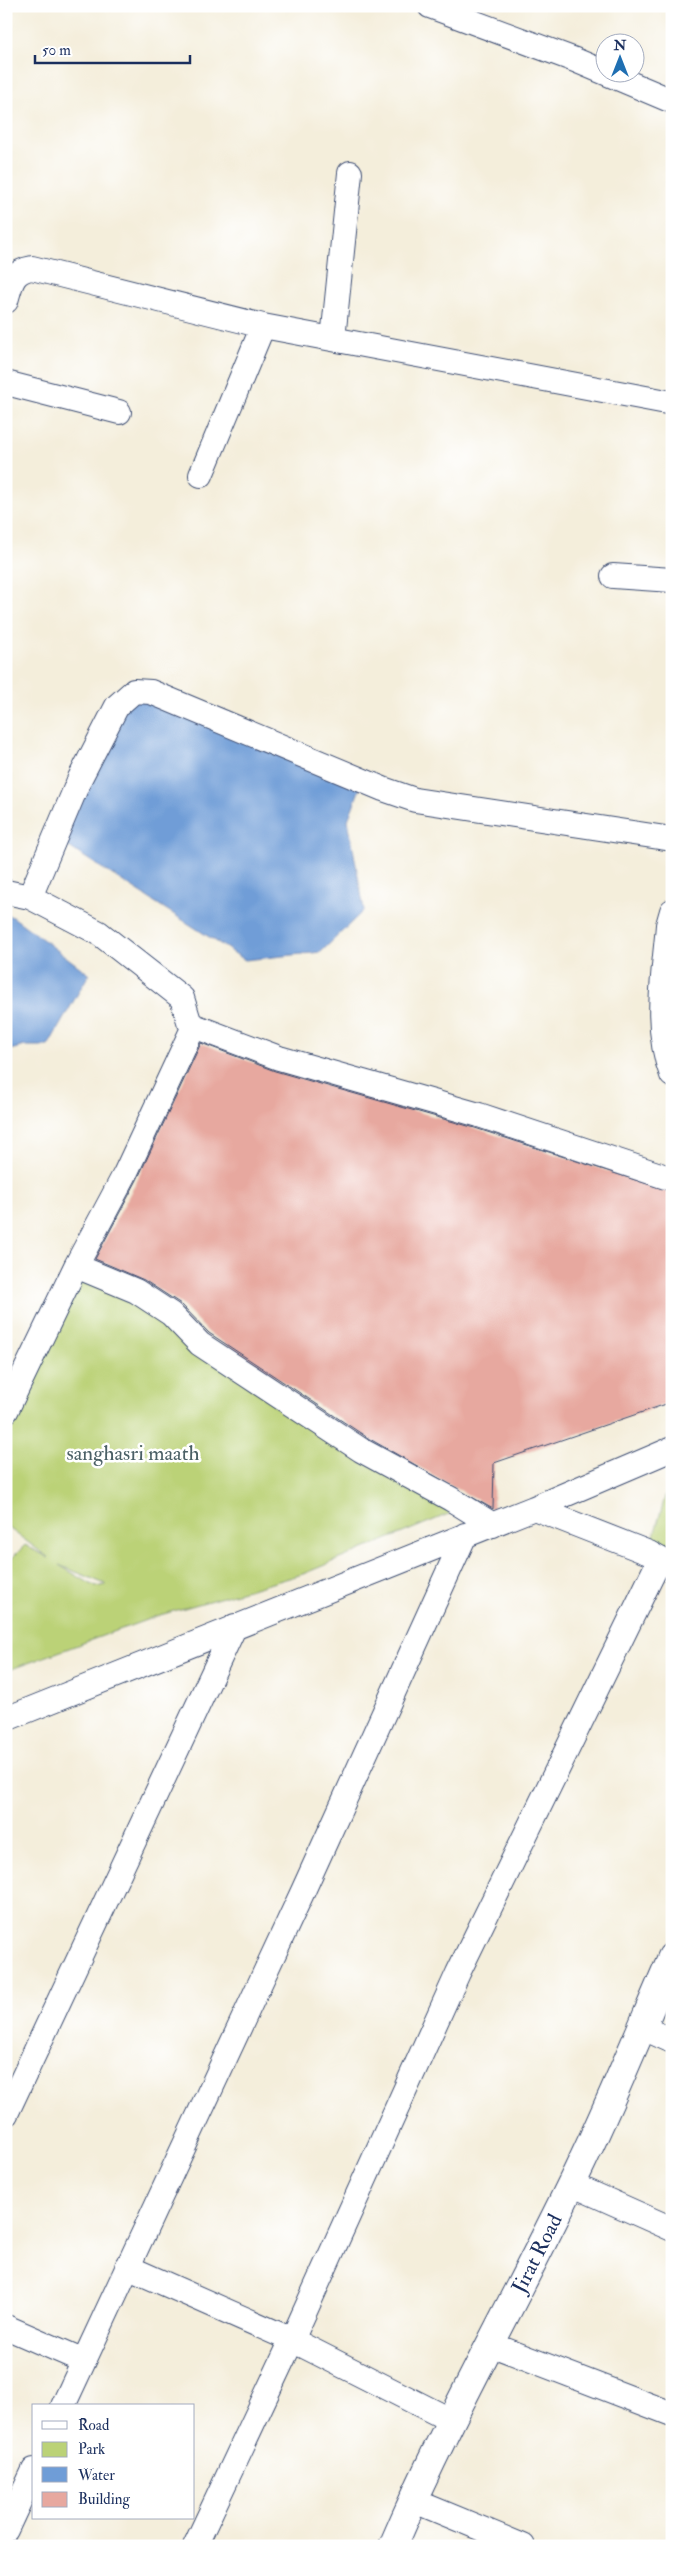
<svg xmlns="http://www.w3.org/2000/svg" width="678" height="2552" font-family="'IM FELL Double Pica',serif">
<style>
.green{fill:#bbd277;stroke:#6b806a;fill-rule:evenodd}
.water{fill:#6f9dd7;stroke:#45669a}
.building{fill:#e7a89f}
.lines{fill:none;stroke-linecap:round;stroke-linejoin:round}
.minor-casing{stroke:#3c4c71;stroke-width:26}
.major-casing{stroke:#3c4c71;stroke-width:30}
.minor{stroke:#fff;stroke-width:24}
.major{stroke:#fff;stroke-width:28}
.labels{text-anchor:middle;stroke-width:5;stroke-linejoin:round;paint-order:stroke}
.park-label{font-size:21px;fill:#4b6066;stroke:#fff}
.street-label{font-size:21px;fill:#1b2f5e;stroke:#fff}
</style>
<rect width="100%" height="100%" fill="#fff"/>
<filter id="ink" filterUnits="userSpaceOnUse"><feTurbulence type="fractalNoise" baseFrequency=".02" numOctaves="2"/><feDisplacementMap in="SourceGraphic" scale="10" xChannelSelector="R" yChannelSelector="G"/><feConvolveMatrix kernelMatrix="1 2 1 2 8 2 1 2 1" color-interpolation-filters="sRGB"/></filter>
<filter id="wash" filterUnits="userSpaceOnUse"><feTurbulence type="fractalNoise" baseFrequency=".0096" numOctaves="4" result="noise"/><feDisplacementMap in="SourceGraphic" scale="20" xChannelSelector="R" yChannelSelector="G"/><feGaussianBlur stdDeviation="1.12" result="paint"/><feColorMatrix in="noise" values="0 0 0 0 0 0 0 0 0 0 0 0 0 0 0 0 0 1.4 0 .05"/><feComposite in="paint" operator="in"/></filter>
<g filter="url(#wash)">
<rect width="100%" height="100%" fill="#f4eedb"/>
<path class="green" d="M76,1266L451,1513L303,1574L160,1615L6,1671V1564L25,1545L49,1558L6,1526V1407ZM59,1565L105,1584V1585L96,1587Z
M671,1476H672V1566L649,1553Z"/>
<path class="water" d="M134,691L363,780L348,820L364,910L321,952L245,960L55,838Z
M6,915L13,917L89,974L48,1046H25L6,1051Z"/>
<g id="blocks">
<path class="building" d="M201,1043L275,1071L475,1128L672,1192V1402L494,1463L493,1509L368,1438L209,1333L181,1304L144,1280L95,1259L137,1180Z"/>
</g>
</g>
<g filter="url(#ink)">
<use href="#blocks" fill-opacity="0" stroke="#3c4c71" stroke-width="1"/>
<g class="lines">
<defs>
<path id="minor" d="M430,6L575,60L672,101
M6,301C11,284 12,271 32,268L263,326L672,403
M333,339L350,173
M6,383L119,412
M201,475L263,326
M613,576L672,580
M6,892L30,897L99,933L182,998L189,1021L194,1026L279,1058L479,1115L672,1179
M30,897L80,778L117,706L134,691L151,692L383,789L415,800L672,839
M672,911L668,925C664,976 653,1025 672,1075
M194,1026L125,1174L76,1266L136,1291L171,1314L200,1344L361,1450L451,1499L493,1525
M6,1411L76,1266
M534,1508L649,1553L672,1566
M6,1719L534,1508L672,1449
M641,2027L672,2041
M6,2114L235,1626
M571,2184L672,2229
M127,2267L292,2340L452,2421
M6,2327L84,2361
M490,2344L672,2414
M63,2406L303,1891L465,1535
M412,2500L523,2546
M6,2530L34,2470
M195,2546L292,2340L458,1973L660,1559"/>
<g id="major">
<path id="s1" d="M393,2546C449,2414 521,2291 582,2162C614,2095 642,2026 672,1957"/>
</g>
</defs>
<use href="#minor" class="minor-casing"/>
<use href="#major" class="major-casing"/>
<use href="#minor" class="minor"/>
<use href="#major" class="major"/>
</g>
</g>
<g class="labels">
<g class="park-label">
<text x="133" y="1460">sanghasri maath</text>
</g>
<g class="street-label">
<text dy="7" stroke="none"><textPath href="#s1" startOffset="326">Jirat Road</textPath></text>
</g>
</g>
<rect width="678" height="2552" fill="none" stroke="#fff" stroke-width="25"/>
<rect x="32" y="2404" width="162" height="115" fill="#ffffff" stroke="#a4acbf"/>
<rect x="42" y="2421" width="25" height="8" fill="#ffffff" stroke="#a4acbf"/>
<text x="78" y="2430" font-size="15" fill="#1b2f5e">Road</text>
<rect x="42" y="2442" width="25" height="15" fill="#bbd277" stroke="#a4acbf"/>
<text x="78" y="2454" font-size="15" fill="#1b2f5e">Park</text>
<rect x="42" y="2467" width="25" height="15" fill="#6f9dd7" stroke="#a4acbf"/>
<text x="78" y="2480" font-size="15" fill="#1b2f5e">Water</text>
<rect x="42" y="2492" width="25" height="15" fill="#e7a89f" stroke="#a4acbf"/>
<text x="78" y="2504" font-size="15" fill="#1b2f5e">Building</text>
<g transform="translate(620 58)"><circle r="24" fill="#ffffff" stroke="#a4acbf"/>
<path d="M0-4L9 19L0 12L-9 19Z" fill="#1f6fb2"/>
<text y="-8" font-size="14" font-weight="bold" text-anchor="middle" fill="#1b2f5e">N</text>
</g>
<path d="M35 55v8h155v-8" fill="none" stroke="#1b2f5e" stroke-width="2.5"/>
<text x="42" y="55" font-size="15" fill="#1b2f5e" stroke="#ffffff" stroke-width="4" paint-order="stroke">50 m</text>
</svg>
